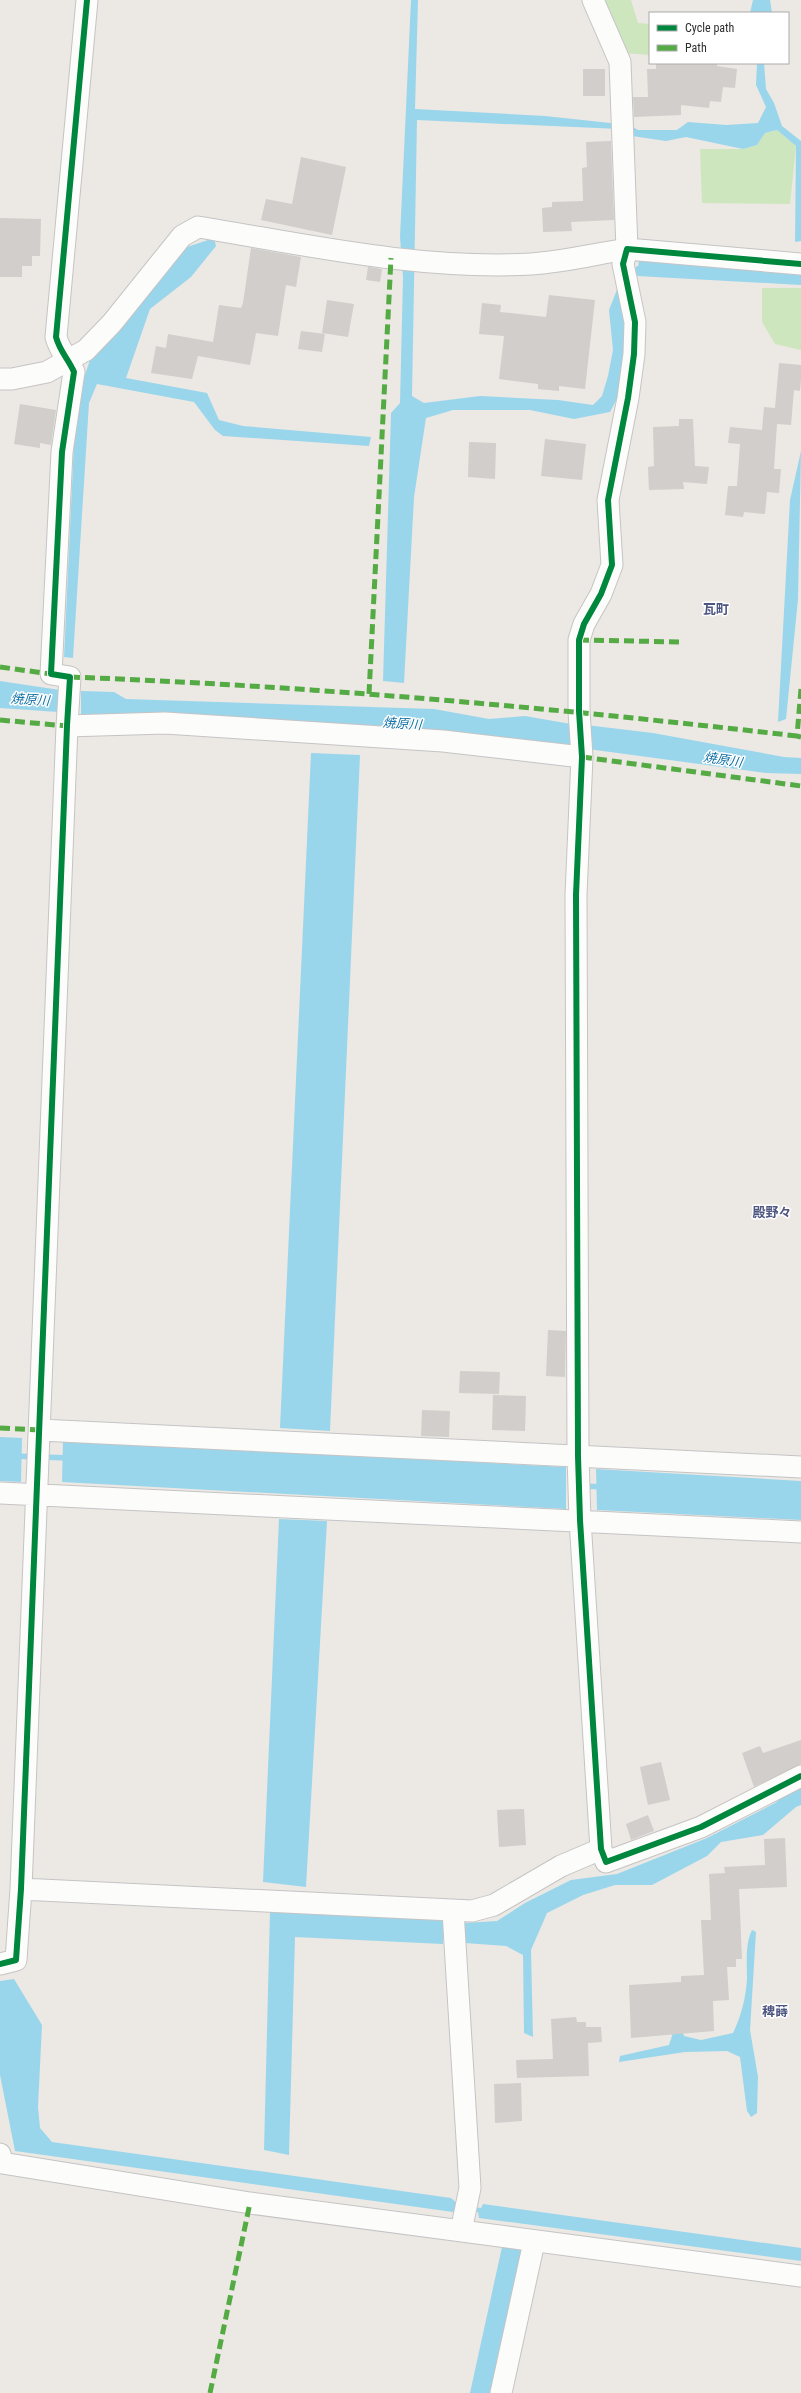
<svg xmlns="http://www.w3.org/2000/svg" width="801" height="2393" font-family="'Roboto Condensed','Noto Sans JP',sans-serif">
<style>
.green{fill:#cee6be}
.water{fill:#99d6ec}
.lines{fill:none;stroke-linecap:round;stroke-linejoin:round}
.stream{stroke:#99d6ec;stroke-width:5.5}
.building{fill:#d1cecb}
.minor-casing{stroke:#c5c4c5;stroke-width:23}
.minor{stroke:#fcfcfb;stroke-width:21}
.quiet{stroke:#54ab44;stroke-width:5;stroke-dasharray:10 5;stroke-linecap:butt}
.cycleway-casing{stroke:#fff;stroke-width:8}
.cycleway{stroke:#00873e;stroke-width:6}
.labels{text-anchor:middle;stroke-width:3;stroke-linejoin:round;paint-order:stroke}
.neighbourhood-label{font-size:13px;font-weight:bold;fill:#4d5680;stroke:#fff}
.water-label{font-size:13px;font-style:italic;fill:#0d6fa3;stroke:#fff}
</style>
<rect width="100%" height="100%" fill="#ece8e4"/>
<path class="green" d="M601,0H631L638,23L650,24V55L623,53Z
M777,130L796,146L790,204L702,203L700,149H743L757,145L765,133Z
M762,288H801V350L775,344L762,322Z"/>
<path class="water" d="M411,0H418L415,109L545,116L629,125L638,130H677L688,122L726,125L758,123L766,107L756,85L757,63H764L766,89L774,103L782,126L801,141V241L795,242L796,146L777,130L765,133L757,145L743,149L686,137L666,141L632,136L619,129L417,120L412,396L424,403L480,396L558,400L593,405L602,396L608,376L613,350L609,310L620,282L627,341L618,397L610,412L574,419L530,410H453L426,418L414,497L404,683L383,681L391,413L400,403L403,277L400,237Z
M753,0H770L772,13H750Z
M214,238L216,246L191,277L150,309L126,378L207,393L219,420L243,426L371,437L369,446L223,436L215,430L194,402L97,384L89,403L73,658L64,657L76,401L90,360L187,247Z
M639,260L801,275V285L637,276Z
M801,451L798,599L786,719L778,722L790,500Z
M0,681L60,690L58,712L0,708Z
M81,691L114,692L126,699L434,709L489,719L525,716L571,724V747C470,733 368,726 266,721C204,718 142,714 81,715Z
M586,725L653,733L784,757L801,758V774L766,773L588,749Z
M311,753L360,755L330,1431L280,1428Z
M0,1437L22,1438L21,1482L0,1481Z
M63,1440L566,1467V1509L62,1482Z
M596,1469L801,1481V1520L597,1510Z
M279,1519L327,1521L306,1887L263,1882Z
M801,1784V1805L796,1807L763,1835L721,1842L707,1856L652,1885H615L583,1895L547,1913L531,1950L533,2037L524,2033L523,1955L506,1946L465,1943L464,1923L497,1921L525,1903L571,1880L617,1874L707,1838L775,1803Z
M270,1911L443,1919V1944L295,1937L289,2155L264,2150Z
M752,1930L756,1932L750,2030L758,2077L757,2113L751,2117L747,2111L740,2057L727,2051L685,2052L619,2062L620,2056L669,2045L678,2018L684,2036L701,2040L733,2033C741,2017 746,1997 747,1979C747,1963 745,1944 752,1930Z
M14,1979L42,2025L38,2107L40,2128L52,2142L451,2198L459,2205L481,2208L483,2204L801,2248V2261L479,2218L478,2212L459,2209L453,2212L15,2151L0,2075V1981Z
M502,2247L522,2250L490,2393H470Z"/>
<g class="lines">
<path class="stream" d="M631,278L638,269
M0,1455L34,1457
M42,1457L70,1458
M584,1486L603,1487"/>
</g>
<path class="building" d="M656,63H717V66L737,69L735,88L723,87L721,102L710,101L709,108L681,105V115L634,117L633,97H648L647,69H656Z
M583,69H605V96H583Z
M611,141L614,220L571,222L572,231L543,232L542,208L552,207V202L583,201L582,168L587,167L586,142Z
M301,157L346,167L332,235L261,220L266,199L292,204Z
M0,218L41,219L40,256H32V266H22V277H0Z
M251,248L301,257L296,287L286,285L278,336L256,333L250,365L198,356L192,379L151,373L156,346L166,348L168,334L213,342L219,305L241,308L243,303Z
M368,267L382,269L380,282L366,280Z
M549,295L595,300L585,389L559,386V391L538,389V384L499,379L504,336L479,334L482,303L501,305L500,312L546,317Z
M327,300L354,304L348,337L322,333Z
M301,331L325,334L322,352L298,349Z
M779,363L801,365V380L800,391L794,390L791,425L777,424L774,469H781L779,493L767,492L765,514L744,512L743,517L725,515L728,486H737L740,444L728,443L730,427L762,430L764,407L775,408Z
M20,404L56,410L51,445L40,443V448L14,444Z
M679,419H693L695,466L709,467L707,484L683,482L684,489L649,490L648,467L654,466L653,427L679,426Z
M545,439L586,444L582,480L541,476Z
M469,442L496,443L495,479L468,477Z
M548,1330L566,1331L565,1377L546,1376Z
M460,1371L500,1372L499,1394L459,1393Z
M493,1395L526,1396L525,1431L492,1430Z
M422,1410L450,1411L449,1437L421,1436Z
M801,1740V1764L754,1787L742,1753L760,1746L763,1753Z
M661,1762L670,1800L648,1805L640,1767Z
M524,1809L526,1845L499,1847L497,1810Z
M648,1815L654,1831L631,1840L626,1824Z
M785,1838L787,1887L739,1889L742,1959H736V1967H727L729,2000L713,2001L714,2031L631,2038L629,1985L681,1982V1976L704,1975L701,1920H711L709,1874L725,1873L724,1867L765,1865L764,1839Z
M576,2017L577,2022H586V2027H601L602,2042L588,2043L589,2076L517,2078L516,2060L553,2059L551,2019Z
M521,2083L522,2121L495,2123L494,2084Z"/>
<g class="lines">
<defs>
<path id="minor" d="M801,264L627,249L623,264L635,322L634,354L628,398L608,500L612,565L601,594L584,624L579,640V711L582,757L576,895L578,1456L580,1520L601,1849L606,1862L701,1827L801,1776
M0,379H12L47,372L86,350L112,323L182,236L198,227C308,245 419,270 531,264C563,262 595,254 627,249L620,62L593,0
M67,726L165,723L443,741L582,757
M40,1430L801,1467
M0,1493L801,1532
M21,1889L472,1911L494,1905L561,1866L601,1849
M453,1911L470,2188L461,2231
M0,1964L16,1960L21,1889L67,726L70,677L51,674L62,452L74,372C68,358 60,352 56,337L87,0
M0,2154L2,2163L250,2203L801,2276
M501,2393L534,2242"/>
</defs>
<use href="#minor" class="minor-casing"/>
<use href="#minor" class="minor"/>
<path class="quiet" d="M579,640L683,642
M0,667L51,674
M70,677C313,686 555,708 797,736
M801,689L797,736L801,737
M369,694L391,258
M0,720L67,726
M582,757L801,786
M0,1428L40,1430
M210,2393L250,2203"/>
<defs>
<path id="cycleway" d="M801,264L627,249L623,264L635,322L634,354L628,398L608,500L612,565L601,594L584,624L579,640V711L582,757L576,895L578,1456L580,1520L601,1849L606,1862L701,1827L801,1776
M0,1964L16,1960L21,1889L67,726L70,677L51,674L62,452L74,372C68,358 60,352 56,337L87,0"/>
</defs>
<use href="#cycleway" class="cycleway-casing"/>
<use href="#cycleway" class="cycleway"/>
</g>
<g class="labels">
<g class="neighbourhood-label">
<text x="716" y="614">瓦町</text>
<text x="772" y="1217">殿野々</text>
<text x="775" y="2016">稗蒔</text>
</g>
<g class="water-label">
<text transform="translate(30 699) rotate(4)" y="5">焼原川</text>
<text transform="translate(402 723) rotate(4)" y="5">焼原川</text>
<text transform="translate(723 759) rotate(9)" y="5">焼原川</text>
</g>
</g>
<rect x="649" y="12" width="140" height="52" fill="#ffffff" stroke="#ababab"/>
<rect x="657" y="25" width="20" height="6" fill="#00873e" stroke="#ababab"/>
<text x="685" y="32" font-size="12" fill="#2e2e2e">Cycle path</text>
<rect x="657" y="45" width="20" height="6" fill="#54ab44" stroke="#ababab"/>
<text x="685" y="52" font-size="12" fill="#2e2e2e">Path</text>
</svg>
